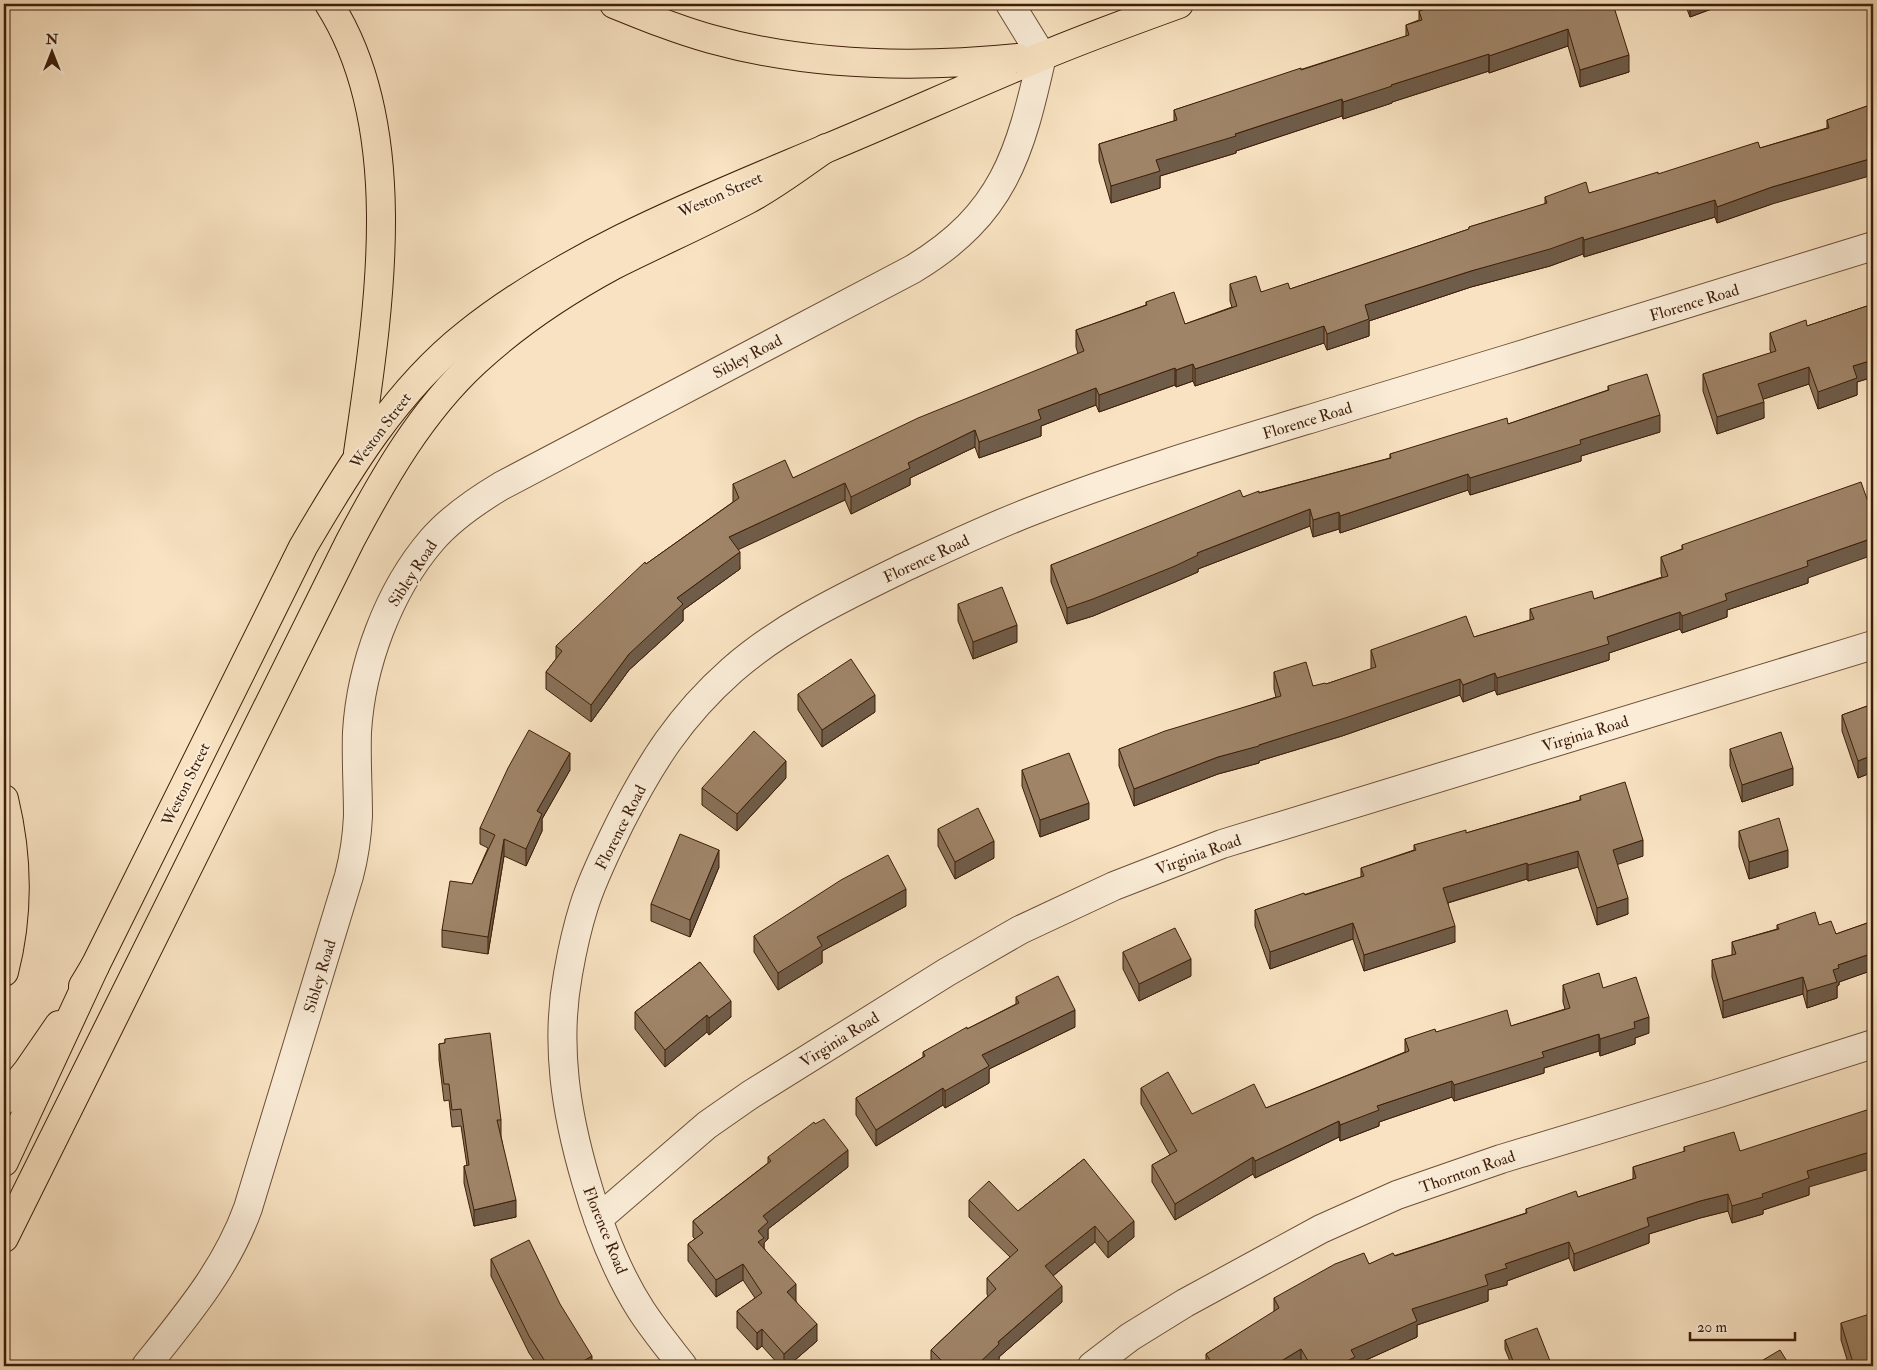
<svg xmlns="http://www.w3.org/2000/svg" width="1877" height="1370" font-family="'IM FELL Double Pica',serif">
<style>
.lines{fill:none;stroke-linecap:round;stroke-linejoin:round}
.street-casing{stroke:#6c4f36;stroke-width:30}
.primary-casing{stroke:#3e1e08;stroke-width:30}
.highway-casing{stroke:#3e1e08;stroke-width:30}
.street{stroke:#faecd7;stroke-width:28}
.primary{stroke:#f8e2c1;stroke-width:28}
.highway{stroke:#f8e2c1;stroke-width:28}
.wall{fill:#897259;stroke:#3e1e08}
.shaded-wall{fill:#6f5c49;stroke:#3e1e08}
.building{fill:#9f8468;stroke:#3e1e08}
.labels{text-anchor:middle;stroke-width:4;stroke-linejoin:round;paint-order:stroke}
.street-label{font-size:16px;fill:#3e1e08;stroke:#faecd7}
</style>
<rect width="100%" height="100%" fill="#f8e2c1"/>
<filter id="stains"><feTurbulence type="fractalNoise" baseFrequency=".004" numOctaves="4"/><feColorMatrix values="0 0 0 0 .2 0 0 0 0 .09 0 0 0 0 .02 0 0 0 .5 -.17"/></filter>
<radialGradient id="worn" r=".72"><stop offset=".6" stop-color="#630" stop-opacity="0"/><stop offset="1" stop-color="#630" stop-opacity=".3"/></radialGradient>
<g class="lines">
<defs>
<path id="street" d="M598,1219L707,1125L750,1095L947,972L1020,930L1114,886L1222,844L1873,645
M146,1366C186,1316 226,1269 248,1208L349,876C354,857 357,837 358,816C358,788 356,760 357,732C361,666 388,591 432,540C451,518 476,501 501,486L913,269C1004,214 1020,154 1042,56L1010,4
M683,1366C669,1348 654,1330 641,1310C616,1271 599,1226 586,1181C566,1113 555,1045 568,974C572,951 577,928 584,906C593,877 607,850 620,823C651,762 680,716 732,670C782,626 844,597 903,568C946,548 988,528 1032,511C1134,471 1241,440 1346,408C1522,355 1698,301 1873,246
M1092,1366L1130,1337L1185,1303L1321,1229L1397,1195L1501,1159L1713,1095L1873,1044"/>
<path id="primary" d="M329,4C409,129 378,315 358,453
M614,4C646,17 678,30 711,39C808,66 918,68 1018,58
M83,986L95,966L303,547C348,470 396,390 467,334C570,252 704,200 825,149C897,119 968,87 1040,57C1085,38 1132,21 1179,4
M4,1100L28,1070L59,1025"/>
<path id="highway" d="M4,799C18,857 19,914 4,972
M4,1162L95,966
M4,1238L350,541C384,477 421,412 475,362C516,324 564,292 614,265C658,243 703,223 747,200C774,186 800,166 826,148"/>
</defs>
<use href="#street" class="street-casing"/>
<use href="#primary" class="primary-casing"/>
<use href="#highway" class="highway-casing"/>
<use href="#street" class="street"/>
<use href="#primary" class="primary"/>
<use href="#highway" class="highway"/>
</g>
<path class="wall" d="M1613,4L1629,72L1580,87L1568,46L1489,73V71L1392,102V103L1343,119L1342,116L1236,151V153L1160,176V188L1111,203L1099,161V144L1174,121V110L1406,36V25L1419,20V11Z
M1685,4H1725L1690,17Z
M1873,104L1772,204L1717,223L1715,217L1584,257L1583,254L1550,266L1471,287L1369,321V336L1327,350L1324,343L1195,386L1193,381L1176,387L1175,385L1099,412L1096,405L1041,426V436L979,458L975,447L910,478V485L851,514L845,500L738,549L740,569L683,610V621L629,670L591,722L546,689V672L556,659V646L646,564L733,502V484L793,478L1078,354L1076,347V330L1146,305V302L1185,324L1232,307L1230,301V284L1261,292L1290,289L1469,229V227L1545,204V197L1589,193L1760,148L1827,128V120Z
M1873,304V377L1857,382V395L1818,409L1809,384L1763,399L1764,418L1717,434L1703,391V374L1771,353L1770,350V333L1807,326Z
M1608,386L1660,432L1581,456V461L1470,495L1468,490L1340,533L1339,529L1313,537L1310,526L1198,569V572L1175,582L1093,616L1067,624L1051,582V565L1243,497L1390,458V454L1508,424L1608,390Z
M1682,545L1808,578V583L1727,610V617L1682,633L1680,629L1609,653V660L1497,695L1495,690L1463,702L1460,695L1342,736L1259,761V763L1218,774L1134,806L1119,766V749L1276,697L1274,689V672L1313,686L1326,684L1371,669V650L1474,637L1530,620V609L1594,599L1662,577L1661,573V557L1682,549Z
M958,604L1017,642L973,659L958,621Z
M798,694L875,712L822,747L798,710Z
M1873,704V772L1858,778L1842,731V715Z
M1730,749L1793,785L1742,802L1730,766Z
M570,770L542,819V831L526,866L504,856L488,954L442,947V930L472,884L488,848L480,844V828Z
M1022,770L1089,819L1040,837L1022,786Z
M786,778L737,831L702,805V788Z
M1580,796L1643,856L1617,864L1628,914L1597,925L1578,867L1528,881L1527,879L1448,903L1455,942L1364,971L1353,939L1270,969L1255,926V910L1361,877V868L1414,850V845L1466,833L1580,800Z
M938,829L994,858L955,879L938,846Z
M1739,831L1788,867L1749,879L1739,847Z
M719,867L690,937L651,921V904Z
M906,906L822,951V963L778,990L754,952V936Z
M1873,921V970L1839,982V985L1837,986V998L1807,1008L1803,994L1723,1018L1712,977V960L1732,955V942L1777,929V925H1819L1836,934Z
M1123,952L1191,976L1139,1001L1123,969Z
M700,962L731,1017L709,1035L707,1032L665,1067L635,1029V1012Z
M1563,985L1603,988L1649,1033L1635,1038V1044L1600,1056L1599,1051L1544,1068V1073L1454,1101L1452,1097L1379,1122V1126L1340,1141L1339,1137L1255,1178L1253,1174L1175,1220L1152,1182V1165L1170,1155L1141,1104V1088L1192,1114L1266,1108L1405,1052V1039L1436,1032L1511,1026L1565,1009L1563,1002Z
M1016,997L1075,1027L989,1069V1083L945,1108L943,1105L876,1146L856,1115V1098L923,1057V1052L967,1029L1016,1004Z
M445,1039L501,1120V1136L516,1217L474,1226L464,1183V1166H467L461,1126L452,1127L449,1100L444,1101L439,1060V1044L445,1043Z
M1684,1147L1740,1151L1809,1187V1195L1763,1210V1214L1732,1223L1728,1211L1700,1218L1649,1234V1243L1574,1271L1569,1258L1507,1281V1285L1488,1290V1301L1417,1325V1337L1355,1365V1366H1301L1206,1362V1354L1274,1312V1298L1369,1264L1526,1213V1209L1578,1197L1633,1179V1167L1684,1152Z
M768,1157L848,1167L768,1229V1239L764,1243V1248L796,1301L817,1341L788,1366H780L762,1346L757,1350L737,1328V1311L755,1298L743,1280L716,1297L688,1261V1244L695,1239L693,1237V1221L768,1163Z
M1084,1159L1134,1237L1108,1258L1095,1242L1053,1276L1062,1302L999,1357V1360L993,1366H931V1350L988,1296L987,1294V1278L1010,1257L969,1217V1200L1018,1211Z
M491,1259L592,1366H538L529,1353L491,1276Z
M1841,1323L1873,1366H1849L1841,1340Z
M1505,1340L1550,1366H1512L1505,1349Z"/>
<path class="shaded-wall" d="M1690,4H1725L1690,17Z
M1568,29V46L1489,73V56Z
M1489,54V71L1392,102V103L1343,119V102L1391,85Z
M1629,55V72L1580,87V70Z
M1342,99V116L1236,151V153L1160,176V188L1111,203V186L1156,160Z
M1873,158V175L1772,204L1717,223V207L1772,187Z
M1715,200V217L1584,257V240Z
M1583,237V254L1550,266L1471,287L1369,321V336L1327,350V334L1365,305L1471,271Z
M1324,326V343L1195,386V369Z
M1873,360V377L1857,382V395L1818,409V392L1853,366Z
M1193,364V381L1176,387V370Z
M1809,367V384L1758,401V384Z
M1175,368V385L1099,412V395Z
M1096,388V405L1041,426V436L979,458V442L1038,410Z
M1764,402V418L1717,434V417Z
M1660,415V432L1581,456V461L1470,495V478L1580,440Z
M975,430V447L910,478V485L851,514V497L908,463Z
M1468,474V490L1340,533V516Z
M845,483V500L729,554V537Z
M1310,509V526L1198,569V572L1175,582L1093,616L1067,624V608L1197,553Z
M1339,512V529L1313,537V520Z
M1873,538V555L1808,578V583L1727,610V617L1682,633V616L1725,594L1807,561Z
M740,552V569L683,610V621L629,670L591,722V705L629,654L677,598Z
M1680,612V629L1609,653V660L1497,695V678L1607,637Z
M1017,625V642L973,659V642Z
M1495,673V690L1463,702V685Z
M1460,679V695L1342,736L1259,761V763L1218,774L1134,806V789L1218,757L1259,745Z
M875,695V712L822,747V730Z
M570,753V770L542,819V831L526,866V849L537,811Z
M1873,755V772L1858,778V761Z
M786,761V778L737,831V814Z
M1793,768V785L1742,802V785Z
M1089,803V819L1040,837V820Z
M504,839V856L488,954V937Z
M1643,840V856L1613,866V850Z
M994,841V858L955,879V862Z
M719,850V867L690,937V920Z
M1788,850V867L1749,879V862Z
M1578,851V867L1528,881V865Z
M1527,863V879L1443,904V888Z
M906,889V906L822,951V963L778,990V973L817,937Z
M1628,898V914L1597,925V908Z
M1353,923V939L1270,969V952Z
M1455,926V942L1364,971V955Z
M1873,953V970L1839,982V985L1837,986V998L1807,1008V991L1838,965Z
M1191,959V976L1139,1001V984Z
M1803,977V994L1723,1018V1001Z
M731,1001V1017L709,1035V1018Z
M1075,1010V1027L989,1069V1083L945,1108V1091L982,1055Z
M707,1015V1032L665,1067V1050Z
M1649,1017V1033L1635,1038V1044L1600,1056V1039L1634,1022Z
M1599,1034V1051L1544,1068V1073L1454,1101V1085L1542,1052Z
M1452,1081V1097L1379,1122V1126L1340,1141V1125L1377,1106Z
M943,1088V1105L876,1146V1130Z
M1339,1121V1137L1255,1178V1161Z
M848,1150V1167L768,1229V1239L764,1243V1254L758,1259V1231L763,1216Z
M1873,1151V1168L1809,1187V1195L1763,1210V1214L1732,1223V1206L1762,1194L1807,1171Z
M1253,1157V1174L1175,1220V1204Z
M1728,1194V1211L1700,1218L1649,1234V1243L1574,1271V1254L1647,1218L1700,1201Z
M516,1200V1217L474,1226V1210Z
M1134,1221V1237L1108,1258V1242Z
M1095,1226V1242L1045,1282V1266Z
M1569,1242V1258L1507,1281V1285L1488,1290V1301L1417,1325V1337L1355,1365V1366H1347V1361L1351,1350L1412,1309L1505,1264Z
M743,1264V1280L716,1297V1280Z
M796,1284V1301L787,1309V1292Z
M1062,1286V1302L999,1357V1360L993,1366H976L998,1342Z
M817,1324V1341L788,1366H784V1354Z
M762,1329V1346L757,1350V1333Z
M1301,1349V1366H1273Z
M592,1356V1366H575Z
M1873,1360V1366H1854Z
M1550,1361V1366H1537Z"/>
<path class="building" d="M1441,4H1613L1629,55L1580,70L1568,29L1489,56V54L1391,85L1392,86L1343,102L1342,99L1235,134L1236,136L1156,160L1160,171L1111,186L1099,144L1177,120L1174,110L1301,68V70L1409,35L1406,25L1422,20L1419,11Z
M1873,104V158L1772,187L1717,207L1715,200L1584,240L1583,237L1550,249L1471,271L1365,305L1369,319L1327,334L1324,326L1195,369L1193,364L1176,370L1175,368L1099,395L1096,388L1038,410L1041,419L979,442L975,430L908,463L910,468L851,497L845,483L729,537L740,552L677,598L683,604L629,654L591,705L546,672L562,651L556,646L645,562L646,564L739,498L733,484L785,460L793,478L918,418L1084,351L1076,330L1147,305L1146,302L1174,292L1185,324L1237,306L1230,284L1256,276L1261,292L1288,283L1290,289L1469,229V227L1547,203L1545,197L1586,182L1589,193L1658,172V174L1758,142L1760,148L1829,128L1827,120Z
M1873,304V360L1853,366L1857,378L1818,392L1809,367L1758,384L1764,402L1717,417L1703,374L1776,351L1770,333L1806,320L1807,326Z
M1647,374L1660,415L1580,440L1581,444L1470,478L1468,474L1340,516L1339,512L1313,520L1310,509L1197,553L1198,555L1175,566L1093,599L1067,608L1051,565L1240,490L1243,497L1259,491V493L1391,458L1390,454L1507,418L1508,424L1609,390L1608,386Z
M1861,482L1873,516V538L1807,561L1808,566L1725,594L1727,600L1682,616L1680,612L1607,637L1609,644L1497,678L1495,673L1463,685L1460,679L1342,719L1259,745V746L1218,757L1134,789L1119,749L1165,731L1281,696L1274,672L1306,662L1313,686L1325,683L1326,684L1376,667L1371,650L1466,616L1474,637L1534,619L1530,609L1592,591L1594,599L1668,576L1661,557L1683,549L1682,545Z
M1002,587L1017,625L973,642L958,604Z
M851,659L875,695L822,730L798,694Z
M1873,704V755L1858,761L1842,715Z
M529,730L570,753L537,811L542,814L526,849L504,839L488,937L442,930L450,881L472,884L495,835L480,828L508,768Z
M754,731L786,761L737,814L702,788Z
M1781,732L1793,768L1742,785L1730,749Z
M1069,753L1089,803L1040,820L1022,770Z
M1625,782L1643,840L1613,850L1628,898L1597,908L1578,851L1528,865L1527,863L1443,888L1455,926L1364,955L1353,923L1270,952L1255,910L1304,893L1305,895L1364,876L1361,868L1416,850L1414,845L1466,830V833L1581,800L1580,796Z
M978,808L994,841L955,862L938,829Z
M1779,818L1788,850L1749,862L1739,831Z
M680,834L719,850L690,920L651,904Z
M888,855L906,889L817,937L822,946L778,973L754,936L841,880Z
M1815,912L1819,925L1831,921L1836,934L1873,921V953L1838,965L1839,968L1833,970L1837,982L1807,991L1803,977L1723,1001L1712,960L1736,954L1732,942L1779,929L1777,925Z
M1175,928L1191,959L1139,984L1123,952Z
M700,962L731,1001L709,1018L707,1015L665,1050L635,1012Z
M1599,973L1603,988L1636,977L1649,1017L1634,1022L1635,1028L1600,1039L1599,1034L1542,1052L1544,1057L1454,1085L1452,1081L1377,1106L1379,1110L1340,1125L1339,1121L1255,1161L1253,1157L1175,1204L1152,1165L1177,1151L1141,1088L1168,1072L1192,1114L1254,1084L1266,1108L1409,1051L1405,1039L1435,1029L1436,1032L1507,1010L1511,1026L1570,1008L1563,985Z
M1058,976L1075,1010L982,1055L989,1066L945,1091L943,1088L876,1130L856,1098L925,1056L923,1052L967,1027V1029L1019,1003L1016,997Z
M490,1033L501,1120H497L516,1200L474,1210L464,1166L469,1165L461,1109L452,1110L449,1084H444L439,1044L445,1043V1039Z
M1873,1108V1151L1807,1171L1809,1178L1762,1194L1763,1197L1732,1206L1728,1194L1700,1201L1647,1218L1649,1226L1574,1254L1569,1242L1505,1264L1507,1268L1485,1275L1488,1285L1412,1309L1417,1321L1351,1350L1355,1357L1347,1361L1350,1366H1311L1301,1349L1273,1366H1200L1210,1360L1206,1354L1279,1308L1274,1298L1335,1264L1364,1253L1369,1264L1393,1253L1395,1256L1527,1213L1526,1209L1576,1191L1578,1197L1636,1178L1633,1167L1685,1151L1684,1147L1734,1132L1740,1151Z
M824,1119L848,1150L763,1216L768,1222L758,1231L764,1238L758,1242L796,1284L787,1292L817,1324L784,1354L762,1329L757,1333L737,1311L762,1293L743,1264L716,1280L688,1244L703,1233L693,1221L771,1161L768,1157L814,1122L815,1124Z
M1084,1159L1134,1221L1108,1242L1095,1226L1045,1266L1062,1286L998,1342L999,1344L976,1366H947L931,1350L996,1289L987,1278L1018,1250L969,1200L989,1181L1018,1211Z
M529,1240L560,1304L592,1356L575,1366H548L529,1336L491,1259Z
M1873,1313V1360L1854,1366L1841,1323Z
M1537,1328L1550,1361L1537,1366H1515L1505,1340Z
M1780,1350L1790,1366H1753Z"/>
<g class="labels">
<g class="street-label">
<text transform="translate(720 194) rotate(-24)" y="6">Weston Street</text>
<text transform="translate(1694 302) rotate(-17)" y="6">Florence Road</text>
<text transform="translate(747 356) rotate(-28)" y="6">Sibley Road</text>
<text transform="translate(1307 420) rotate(-17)" y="6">Florence Road</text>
<text transform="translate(380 430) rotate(-53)" y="6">Weston Street</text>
<text transform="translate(926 558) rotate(-25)" y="6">Florence Road</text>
<text transform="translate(412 573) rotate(-57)" y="6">Sibley Road</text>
<text transform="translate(1585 733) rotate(-17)" y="6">Virginia Road</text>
<text transform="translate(185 784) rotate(-64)" y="6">Weston Street</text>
<text transform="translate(620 827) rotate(-63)" y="6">Florence Road</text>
<text transform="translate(1198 854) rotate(-20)" y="6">Virginia Road</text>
<text transform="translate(319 976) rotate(-73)" y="6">Sibley Road</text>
<text transform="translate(839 1039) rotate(-32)" y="6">Virginia Road</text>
<text transform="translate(1467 1171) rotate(-19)" y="6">Thornton Road</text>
<text transform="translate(606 1230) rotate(68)" y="6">Florence Road</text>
</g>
</g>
<rect width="1877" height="1370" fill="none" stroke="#f8e2c1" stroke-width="20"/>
<rect x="5" y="5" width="1867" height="1360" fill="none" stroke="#3e1e08" stroke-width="2.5"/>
<rect x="10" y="10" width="1857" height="1350" fill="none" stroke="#3e1e08"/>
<g transform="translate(52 52)" stroke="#faecd7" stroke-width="4" paint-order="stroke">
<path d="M0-4L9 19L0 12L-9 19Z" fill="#3e1e08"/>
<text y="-8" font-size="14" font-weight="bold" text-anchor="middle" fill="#3e1e08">N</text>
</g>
<path d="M1690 1332v8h105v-8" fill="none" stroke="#3e1e08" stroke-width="2.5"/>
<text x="1697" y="1332" font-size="15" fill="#3e1e08" stroke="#faecd7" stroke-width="4" paint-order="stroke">20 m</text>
<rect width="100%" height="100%" filter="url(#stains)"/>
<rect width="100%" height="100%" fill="url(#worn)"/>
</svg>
